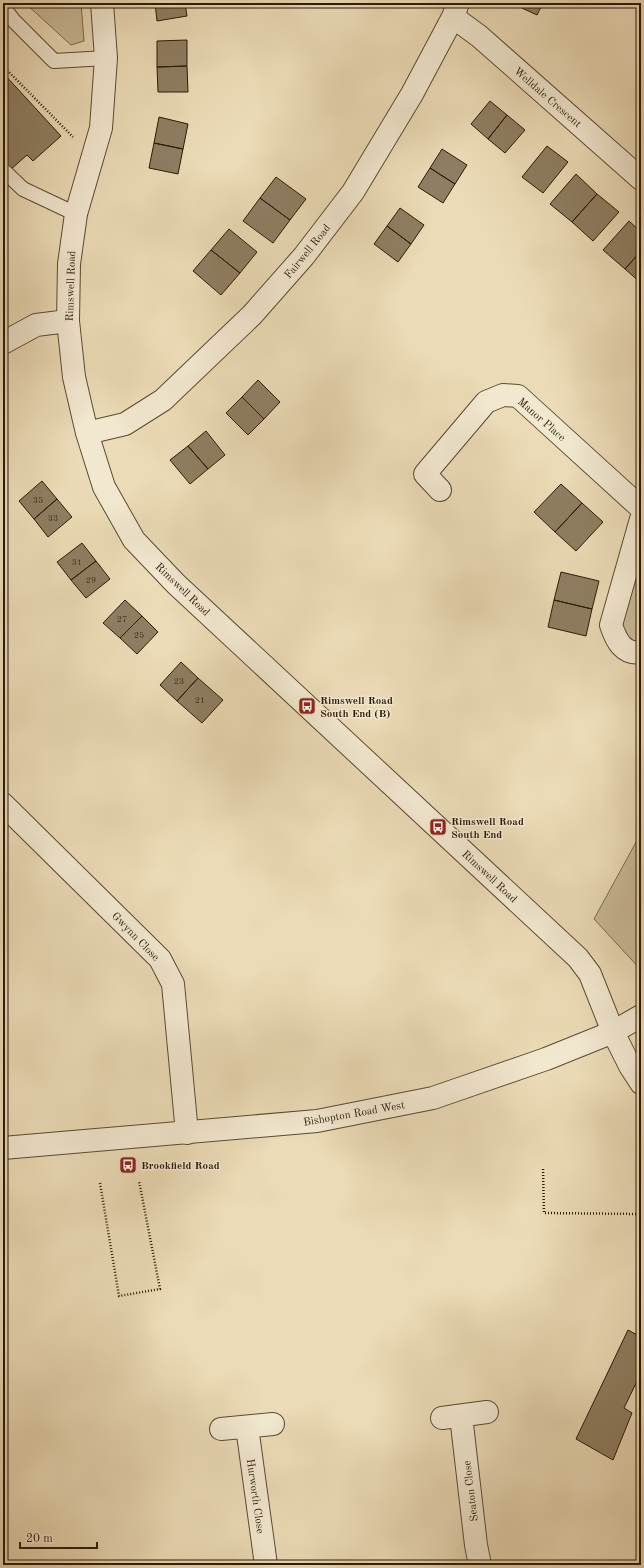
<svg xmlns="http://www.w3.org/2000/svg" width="644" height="1568" font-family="'Old Standard TT',serif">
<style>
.green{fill:#caba98;stroke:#7a6a4f}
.building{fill:#8f7e62;stroke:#2b1906}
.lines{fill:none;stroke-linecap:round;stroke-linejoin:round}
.service-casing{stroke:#5b4a32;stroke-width:16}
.minor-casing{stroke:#5b4a32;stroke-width:24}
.tertiary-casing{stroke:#5b4a32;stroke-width:24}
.path{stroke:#2b1906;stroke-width:2.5;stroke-dasharray:1 2;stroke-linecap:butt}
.service{stroke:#f2e8d0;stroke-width:14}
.minor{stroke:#f2e8d0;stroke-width:22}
.tertiary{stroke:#f2e8d0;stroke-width:22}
.labels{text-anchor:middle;stroke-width:3;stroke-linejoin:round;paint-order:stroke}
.number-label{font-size:9px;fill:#44321d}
.street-label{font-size:11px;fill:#2b1906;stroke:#f2e8d0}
.poi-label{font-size:11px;font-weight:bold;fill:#2b1906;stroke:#f2e8d0;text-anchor:start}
</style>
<rect width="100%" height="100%" fill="#ebdbb6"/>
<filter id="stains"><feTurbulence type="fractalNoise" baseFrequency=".005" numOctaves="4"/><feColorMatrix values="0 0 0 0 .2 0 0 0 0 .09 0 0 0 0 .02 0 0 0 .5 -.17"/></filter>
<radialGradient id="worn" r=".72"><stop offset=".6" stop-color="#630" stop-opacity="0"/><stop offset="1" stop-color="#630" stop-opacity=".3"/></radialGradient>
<path class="green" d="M25,3H81L84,41L71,45Z
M641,555V642L630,641L625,636L622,622Z
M641,833V970L594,919Z"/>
<path class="building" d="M155,3H185L187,16L157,21Z
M511,3H543L537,15Z
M187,40V66L157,67V41Z
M187,66L188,92H158L157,67Z
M3,73L61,136L33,161L27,155L10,170L3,162Z
M490,101L507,115L488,139L471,124Z
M507,115L525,130L505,153L488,139Z
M159,117L188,124L183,149L154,143Z
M154,143L183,149L178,174L149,168Z
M547,146L568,162L543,193L522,177Z
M442,149L467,165L455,184L430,168Z
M430,168L455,184L443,203L418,187Z
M576,174L597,194L572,222L550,204Z
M276,177L306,199L290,220L260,198Z
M597,194L619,212L593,241L572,222Z
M260,198L290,220L273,243L243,221Z
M400,208L424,225L411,244L387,226Z
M629,221L641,232V251L625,269L603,250Z
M387,226L411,244L398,262L374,244Z
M229,229L257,252L240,273L211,250Z
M211,250L240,273L221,295L193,271Z
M641,251V283L625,269Z
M258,380L280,402L264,419L242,397Z
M242,397L264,419L248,435L226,413Z
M206,431L225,455L208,469L188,446Z
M188,446L208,469L190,484L170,460Z
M42,481L57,499L34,519L19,501Z
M561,484L582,503L555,532L534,512Z
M57,499L72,517L48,537L34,519Z
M582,503L603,522L576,551L555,532Z
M82,543L96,561L71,580L57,562Z
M96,561L110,579L86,598L71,580Z
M561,572L599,581L592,609L554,600Z
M125,600L142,616L120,638L103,623Z
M554,600L592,609L586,636L548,627Z
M142,616L158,632L137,654L120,638Z
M181,662L198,678L177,701L160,685Z
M198,678L223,700L202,723L177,701Z
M641,713V727L637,714Z
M628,1330L641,1337V1373L624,1408L632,1413L613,1460L576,1439Z"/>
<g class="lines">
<defs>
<path id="service" d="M3,7L14,21L54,61L106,58
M3,170L23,189L76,214"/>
<path id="minor" d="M102,3L106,58L101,128L76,214L69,264L68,321L74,377L87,433L104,487L134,540L176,584L578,958L590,974L613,1032
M453,17L479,36L641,179
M3,343L36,325L68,321
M87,433L125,424L163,400L252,315L304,256L353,192L412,94L453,17L458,3
M440,490L425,474L486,402L503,395L518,396L641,508
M641,519L611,625C616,640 623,655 641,652
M3,804L160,959L173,984L187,1133
M461,1416L476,1545L480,1565
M442,1418L487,1412
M247,1427L266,1565
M221,1429L273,1424"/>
<path id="tertiary" d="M613,1032L630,1066L641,1083
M3,1148L317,1121L433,1098L546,1059L613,1032L641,1016"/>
</defs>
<use href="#service" class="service-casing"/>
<use href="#minor" class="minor-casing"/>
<use href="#tertiary" class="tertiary-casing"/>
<path class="path" d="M3,66L73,137
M543,1169L544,1213L641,1214
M100,1183L119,1296L160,1289L139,1181"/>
<use href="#service" class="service"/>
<use href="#minor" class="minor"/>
<use href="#tertiary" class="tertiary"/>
</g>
<defs>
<symbol id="bus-square" viewBox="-11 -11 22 22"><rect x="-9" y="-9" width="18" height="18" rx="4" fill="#8f2418" stroke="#f2e8d0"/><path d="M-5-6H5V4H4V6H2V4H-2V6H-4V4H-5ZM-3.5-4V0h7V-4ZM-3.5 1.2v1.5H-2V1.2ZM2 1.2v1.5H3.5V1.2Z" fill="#fff"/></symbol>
</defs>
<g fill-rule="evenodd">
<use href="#bus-square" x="297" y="696" width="20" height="20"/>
<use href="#bus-square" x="428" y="817" width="20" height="20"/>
<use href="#bus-square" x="118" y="1155" width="20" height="20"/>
</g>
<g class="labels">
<g class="number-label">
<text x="38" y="503">35</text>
<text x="53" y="521">33</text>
<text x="77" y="565">31</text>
<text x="91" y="583">29</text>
<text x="122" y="622">27</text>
<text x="139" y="638">25</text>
<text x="179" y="684">23</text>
<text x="200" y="703">21</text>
</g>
<g class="street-label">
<text transform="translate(548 97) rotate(41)" y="4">Welldale Crescent</text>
<text transform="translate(307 251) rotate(-51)" y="4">Fairwell Road</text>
<text transform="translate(70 286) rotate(-88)" y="4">Rimswell Road</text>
<text transform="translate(542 419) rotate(41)" y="4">Manor Place</text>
<text transform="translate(183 589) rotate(44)" y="4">Rimswell Road</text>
<text transform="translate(490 876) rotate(43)" y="4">Rimswell Road</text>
<text transform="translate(136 936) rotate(46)" y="4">Gwynn Close</text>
<text transform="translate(354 1113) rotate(-10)" y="4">Bishopton Road West</text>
<text transform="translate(470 1491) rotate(-97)" y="4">Seaton Close</text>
<text transform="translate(256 1496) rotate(82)" y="4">Hurworth Close</text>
</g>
<g class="poi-label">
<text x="320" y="704">Rimswell Road<tspan x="320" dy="13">South End (B)</tspan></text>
<text x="451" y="825">Rimswell Road<tspan x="451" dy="13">South End</tspan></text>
<text x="141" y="1169">Brookfield Road</text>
</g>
</g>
<rect width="644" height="1568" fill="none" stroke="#ebdbb6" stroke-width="16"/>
<rect x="4" y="4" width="636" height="1560" fill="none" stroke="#2b1906" stroke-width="2"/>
<rect x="8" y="8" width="628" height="1552" fill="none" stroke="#2b1906"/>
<path d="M20 1542v6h77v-6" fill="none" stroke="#2b1906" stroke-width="2"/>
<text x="26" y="1542" font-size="12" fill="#2b1906" stroke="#f2e8d0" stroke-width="3" paint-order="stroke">20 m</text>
<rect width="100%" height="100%" filter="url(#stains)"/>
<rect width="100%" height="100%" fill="url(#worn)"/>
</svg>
